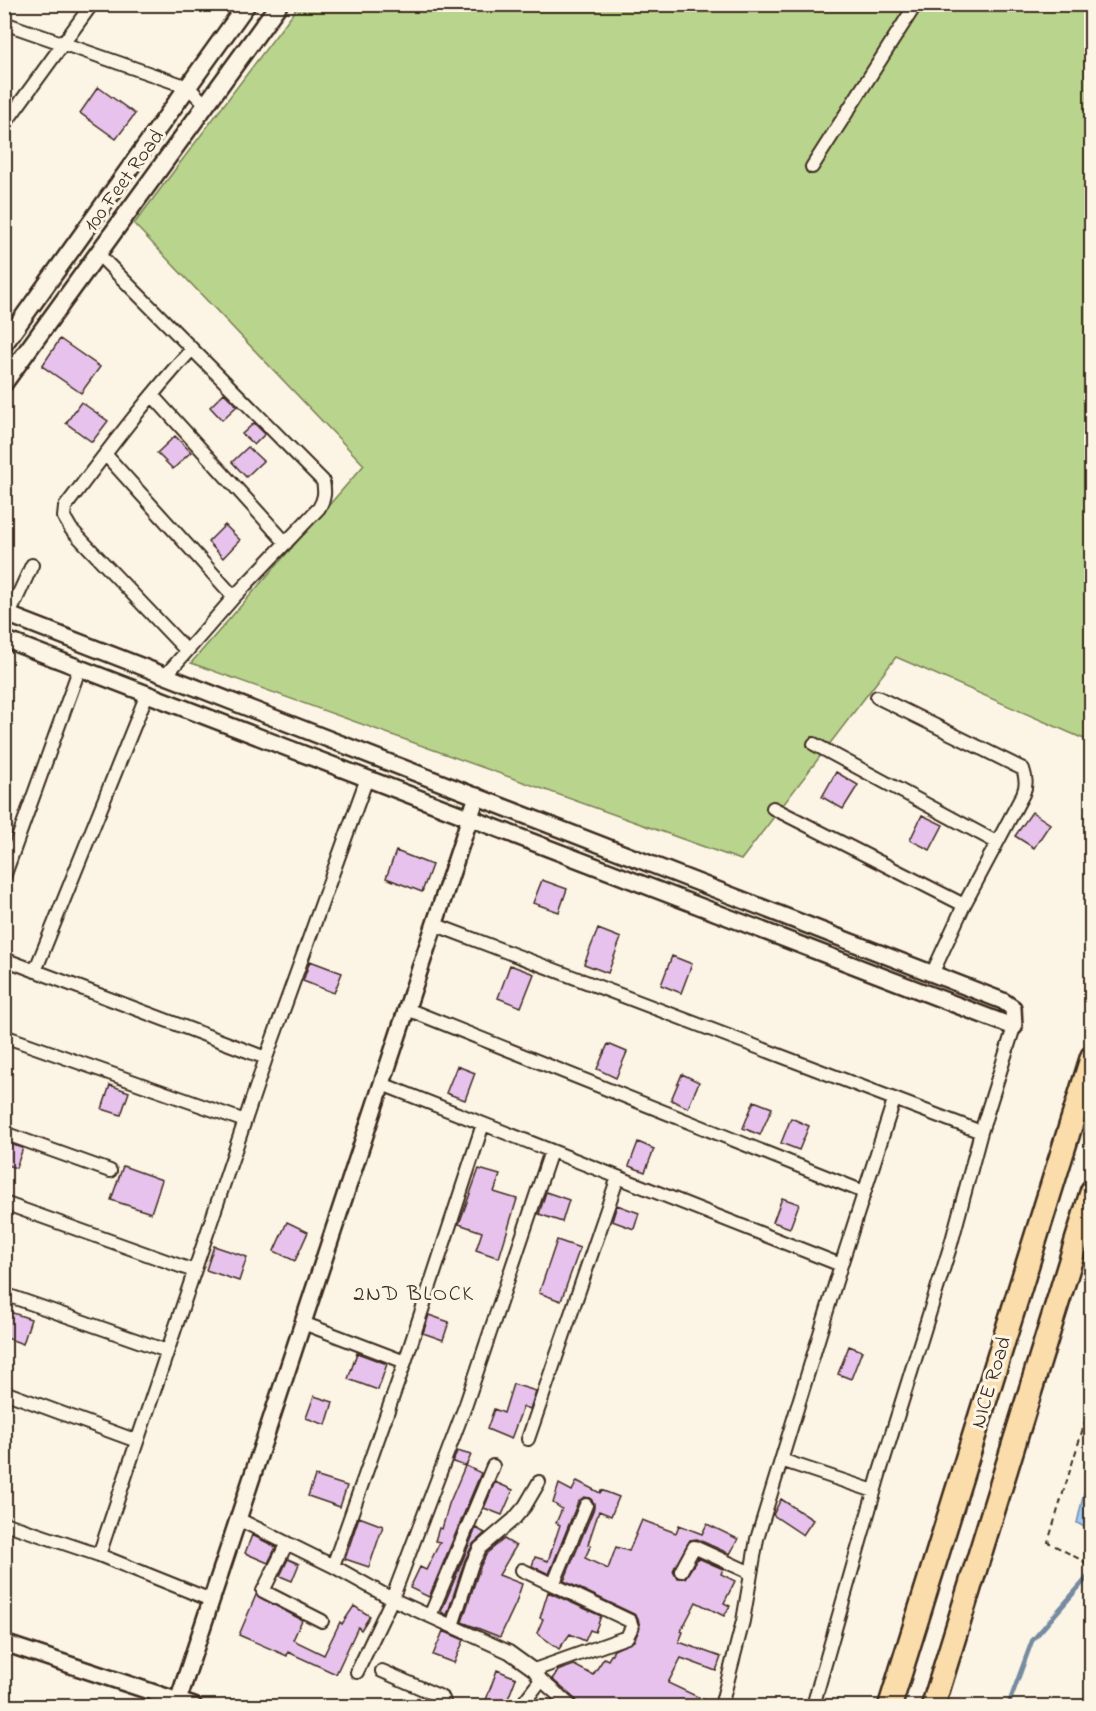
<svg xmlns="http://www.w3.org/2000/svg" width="1096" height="1711" font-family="'Indie Flower',sans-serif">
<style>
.green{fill:#b9d48c;stroke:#7a7f55;stroke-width:1.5}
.water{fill:#9ecbf8;stroke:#768ba1;stroke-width:1.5}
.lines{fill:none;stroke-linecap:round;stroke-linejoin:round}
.stream{stroke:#768ba1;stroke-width:4.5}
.building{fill:#e7c2ec;stroke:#3b2a1e;stroke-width:1.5}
.minor-casing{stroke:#3b2a1e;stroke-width:16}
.tertiary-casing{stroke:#3b2a1e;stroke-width:20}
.secondary-casing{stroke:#3b2a1e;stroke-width:21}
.motorway-casing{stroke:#3b2a1e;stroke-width:27}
.path{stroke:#3b2a1e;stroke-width:2;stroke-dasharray:6 4.5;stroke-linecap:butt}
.minor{stroke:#fcf5e5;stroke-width:12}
.tertiary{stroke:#fcf5e5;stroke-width:15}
.secondary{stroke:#fcf5e5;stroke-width:16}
.motorway{stroke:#fbddab;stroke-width:22}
.labels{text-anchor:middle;stroke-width:6;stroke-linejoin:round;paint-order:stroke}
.street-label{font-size:21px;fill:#3b2a1e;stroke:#fcf5e5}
.neighbourhood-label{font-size:22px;letter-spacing:1.5px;fill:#3b2a1e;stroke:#fcf5e5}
</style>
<rect width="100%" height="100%" fill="#fcf5e5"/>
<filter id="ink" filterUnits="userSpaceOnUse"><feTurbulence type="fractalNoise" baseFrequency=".0167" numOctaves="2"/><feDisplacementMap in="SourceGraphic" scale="12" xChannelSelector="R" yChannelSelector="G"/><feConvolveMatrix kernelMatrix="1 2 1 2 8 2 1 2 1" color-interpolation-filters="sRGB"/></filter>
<g filter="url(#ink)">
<path class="green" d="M299,5H1091V742L896,657L741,860L191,663L364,465L134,224Z"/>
<path class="water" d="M1091,1462L1092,1531H1091L1077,1523Z"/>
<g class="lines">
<path class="stream" d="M1008,1706L1032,1641L1092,1572"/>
</g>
<path class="building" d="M98,87L135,114L116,139L80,113Z
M60,339L100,367L81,393L42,366Z
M224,393L237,406L222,420L210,407Z
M81,402L108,421L92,442L66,423Z
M254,423L265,434L254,445L242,434Z
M175,436L191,452L173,469L157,453Z
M248,447L263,461L246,477L232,462Z
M225,525L240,540L223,558L208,542Z
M836,772L858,785L843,809L822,797Z
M1032,812L1050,824L1034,848L1015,836Z
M922,815L943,825L930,850L910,840Z
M396,851L432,865L422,892L386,878Z
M542,880L567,889L559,912L533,903Z
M598,929L621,938L608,973L584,964Z
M672,956L692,964L681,993L661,985Z
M310,961L342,973L334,993L303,981Z
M510,965L534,974L521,1007L498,998Z
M608,1044L627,1052L616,1078L597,1069Z
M457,1066L475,1073L465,1100L446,1093Z
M682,1074L699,1082L688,1108L671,1100Z
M110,1085L129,1092L121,1115L102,1109Z
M754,1101L772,1108L760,1135L743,1128Z
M791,1118L809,1126L799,1150L781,1143Z
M638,1142L654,1149L645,1172L629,1166Z
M6,1143L23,1148L16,1168L4,1164Z
M123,1166L162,1180L151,1213L111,1200Z
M479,1169L500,1175L494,1192L517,1199L499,1258L476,1250L482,1232L459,1224Z
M546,1192L569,1200L562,1222L539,1214Z
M782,1198L799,1204L790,1228L773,1222Z
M617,1205L639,1213L634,1229L612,1221Z
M287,1222L308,1232L295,1261L274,1251Z
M557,1240L580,1248L561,1301L539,1293Z
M214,1246L247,1257L239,1281L206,1270Z
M4,1310L31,1319L23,1344L4,1337Z
M429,1315L449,1322L443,1340L423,1333Z
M849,1346L862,1351L851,1379L838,1374Z
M357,1353L387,1364L378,1390L348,1379Z
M513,1384L536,1391L530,1409L523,1407L511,1439L487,1429L494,1409L504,1413Z
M314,1396L333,1402L326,1425L306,1418Z
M457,1451L471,1455L466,1466L481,1473L429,1597L410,1588L420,1567L426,1570L440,1542L435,1541L439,1528L442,1529L449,1504L465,1466L453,1462Z
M315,1476L347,1486L340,1507L308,1496Z
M577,1481L600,1493L601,1490L619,1497L611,1516L599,1511L588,1544L591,1545L585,1558L608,1569L616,1547L629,1551L642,1520L676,1533L679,1525L702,1534L707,1524L738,1539L730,1554L697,1539L690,1540L673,1571L677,1578H685L698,1558L723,1569L721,1574L735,1581L724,1603L730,1606L724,1616L696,1602L681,1631L683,1632L679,1642L721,1657L716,1671L681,1658L668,1683L713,1704V1707H633L619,1700L617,1707H579L576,1700L552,1679L558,1671H557L574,1665L593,1675L604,1658L608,1660L614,1650L634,1641L640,1628L638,1618L634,1614L564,1581L594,1508V1503L590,1498L584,1497L578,1502L549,1574L532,1566L535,1557L548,1561L560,1525L556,1523L562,1509L553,1503L559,1484L572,1491Z
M495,1482L513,1490L502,1515L484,1508Z
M781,1499L813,1520L803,1535L773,1515Z
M359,1517L383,1526L369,1567L345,1559Z
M476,1528L485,1533L473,1544L465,1560L447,1615L441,1612Z
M252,1535L276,1547L268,1563L245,1553Z
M504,1539L516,1546L499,1575L522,1584L516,1603L500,1637L462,1622L480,1567L487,1553Z
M288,1559L299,1564L292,1581L280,1576Z
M548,1592L601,1616L595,1632L590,1630L585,1641L570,1634L559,1649L537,1633L543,1619L540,1618Z
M256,1595L302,1620L293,1640L324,1655L340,1622L342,1624L354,1606L370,1616L361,1630L358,1627L336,1674L288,1652L287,1656L239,1635Z
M443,1631L464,1640L454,1663L433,1655Z
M497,1670L516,1678L505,1707L486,1700Z"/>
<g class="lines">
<defs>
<path id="minor" d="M4,23L188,87L206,105
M4,125L92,4
M812,167L916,4
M97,253L323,481C325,492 325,498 319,508L234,597L166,675
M152,395L286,543
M105,454L234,597
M9,615L32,565
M186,650L71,529L64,517L65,507C106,453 146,399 192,349
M877,697L1023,769C1026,778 1027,785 1023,794L964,905L932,974
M814,744L996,842
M773,808L964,905
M4,877L80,667
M436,925L981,1132
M4,959L266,1058
M35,971L147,694
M407,1009L864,1192
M4,1036L245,1121
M382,1084L841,1265
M4,1133L110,1171
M4,1203L194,1271
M4,1294L167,1351
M303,1323L405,1362
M4,1392L137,1441
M528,1439L618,1177
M781,1460L874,1491
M238,1519L333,1566L392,1599L509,1652L534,1670L541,1680L571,1706
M4,1523L99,1555L211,1600
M287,1543L263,1591L322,1621
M99,1555L266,1058L367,778
M333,1566L405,1362L483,1124
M522,1570L630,1621L632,1627L627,1637L534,1670
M681,1571L694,1547L751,1573
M553,1585L586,1505
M430,1616L493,1466
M452,1626L472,1564L480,1548L514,1519L525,1506L539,1482
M382,1671L439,1696L443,1699L445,1706
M357,1672L392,1599L466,1404L551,1151
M521,1706L541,1680
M721,1706L743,1621L757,1539L841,1265L894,1100
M813,1706L879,1475L951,1244L981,1132L1014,1027"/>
<path id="tertiary" d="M4,613L1003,1001L1013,1008L1014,1027L4,639
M4,1643L194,1706
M178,1701L477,796"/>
<path id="secondary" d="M4,344L247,4
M4,383L279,4"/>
<path id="motorway" d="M890,1706L1092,1057
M933,1706L1092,1191"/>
</defs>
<use href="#minor" class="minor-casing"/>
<use href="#tertiary" class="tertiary-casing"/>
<use href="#secondary" class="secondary-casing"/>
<use href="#motorway" class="motorway-casing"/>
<path class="path" d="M1092,1399L1048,1542L1092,1566"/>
<use href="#minor" class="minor"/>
<use href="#tertiary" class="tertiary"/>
<use href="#secondary" class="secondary"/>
<use href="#motorway" class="motorway"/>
</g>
</g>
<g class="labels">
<g class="street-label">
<text transform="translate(123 180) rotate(-54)" y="7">100 Feet Road</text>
<text transform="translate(990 1382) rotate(-73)" y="7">NICE Road</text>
</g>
<g class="neighbourhood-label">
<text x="414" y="1300">2ND BLOCK</text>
</g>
</g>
<rect width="1096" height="1711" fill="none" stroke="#fcf5e5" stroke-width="24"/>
<rect x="12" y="12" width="1072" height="1687" fill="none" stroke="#3b2a1e" stroke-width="2" filter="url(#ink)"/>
</svg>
